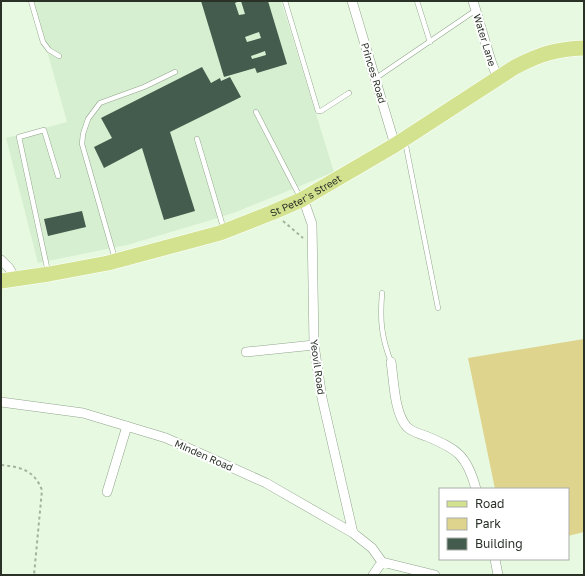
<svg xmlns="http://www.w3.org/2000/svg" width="585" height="576" font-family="'Golos Text',sans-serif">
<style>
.built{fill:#d7efd1}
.green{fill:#dfd48d}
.building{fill:#435c4d;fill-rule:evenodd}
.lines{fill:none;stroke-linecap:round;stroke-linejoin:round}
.service-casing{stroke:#92a48d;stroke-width:5.5}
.minor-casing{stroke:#92a48d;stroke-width:10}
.primary-casing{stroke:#fff;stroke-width:16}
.path{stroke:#a3b29e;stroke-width:2;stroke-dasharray:3 3;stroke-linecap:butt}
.service{stroke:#fff;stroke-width:4.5}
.minor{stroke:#fff;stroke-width:9}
.primary{stroke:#d3e28f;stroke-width:15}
.labels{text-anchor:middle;stroke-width:4;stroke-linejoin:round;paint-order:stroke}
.street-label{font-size:10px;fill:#2a3228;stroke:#fff}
</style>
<rect width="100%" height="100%" fill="#e7fae1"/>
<path class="built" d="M33,1H281L334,172L236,212L208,221L127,245L38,263L6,138L67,122Z"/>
<path class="green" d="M584,339V532L568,536V489H495L468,358Z"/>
<path class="building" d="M201,1H239L235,3L239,15L245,14L241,1H268L287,64L257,73L255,68L224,77ZM259,32L261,38L247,42L245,37ZM265,51L266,55L252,59L251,56Z
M202,67L211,83L220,78L221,81L230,77L241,97L170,132L195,211L164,220L142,148L104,168L94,147L112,138L101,118Z
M82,211L86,227L48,236L44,219Z"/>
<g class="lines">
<defs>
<path id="service" d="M31,1L43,42L49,50L59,56
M285,1L318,111H321L349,93
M417,1L430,42
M376,78L476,10
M256,112L300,197
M197,139L224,230
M405,141L438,308
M115,259L82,144L83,134L88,119L100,103L144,87L175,72
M48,272L19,137L44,130L58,176
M382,293C380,320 381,336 391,362"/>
<path id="minor" d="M352,1L395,145
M473,1L491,61L498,79
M301,200L306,207L312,224L314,345L322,398L353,533
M1,260L9,268L15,278
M246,352L314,345
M391,362C394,380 394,413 407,427C412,432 420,434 426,436C457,449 467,455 476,489
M1,402L83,413L166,438L266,483L353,533L372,548L382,562
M107,492L127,426
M495,559L498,575
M382,562L435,575
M373,575L382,562"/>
<g id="primary">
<path id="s1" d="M1,281L49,274L108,263L220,233L271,213L301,200L395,145L515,67C540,54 556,49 584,48"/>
</g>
</defs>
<use href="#service" class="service-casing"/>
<use href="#minor" class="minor-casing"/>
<use href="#primary" class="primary-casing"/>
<path class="path" d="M283,221L303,238
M1,465C21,467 34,470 42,490L34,575"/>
<use href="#service" class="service"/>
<use href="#minor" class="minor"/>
<use href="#primary" class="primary"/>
</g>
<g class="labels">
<g class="street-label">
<text transform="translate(485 40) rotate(73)" y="4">Water Lane</text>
<text transform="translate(374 73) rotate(73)" y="4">Princes Road</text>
<text dy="4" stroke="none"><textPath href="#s1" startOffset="318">St Peter's Street</textPath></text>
<text transform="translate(318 367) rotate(82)" y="4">Yeovil Road</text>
<text transform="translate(204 455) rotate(24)" y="4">Minden Road</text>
</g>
</g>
<rect width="585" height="576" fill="none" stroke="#2a3228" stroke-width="4"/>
<rect x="439" y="488" width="130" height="72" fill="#ffffff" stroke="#aaada9"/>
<rect x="447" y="501" width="20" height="6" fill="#d3e28f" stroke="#aaada9"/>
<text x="475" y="508" font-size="12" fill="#2a3228">Road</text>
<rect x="447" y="518" width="20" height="12" fill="#dfd48d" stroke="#aaada9"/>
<text x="475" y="528" font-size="12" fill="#2a3228">Park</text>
<rect x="447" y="538" width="20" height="12" fill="#435c4d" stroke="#aaada9"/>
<text x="475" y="548" font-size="12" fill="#2a3228">Building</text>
</svg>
